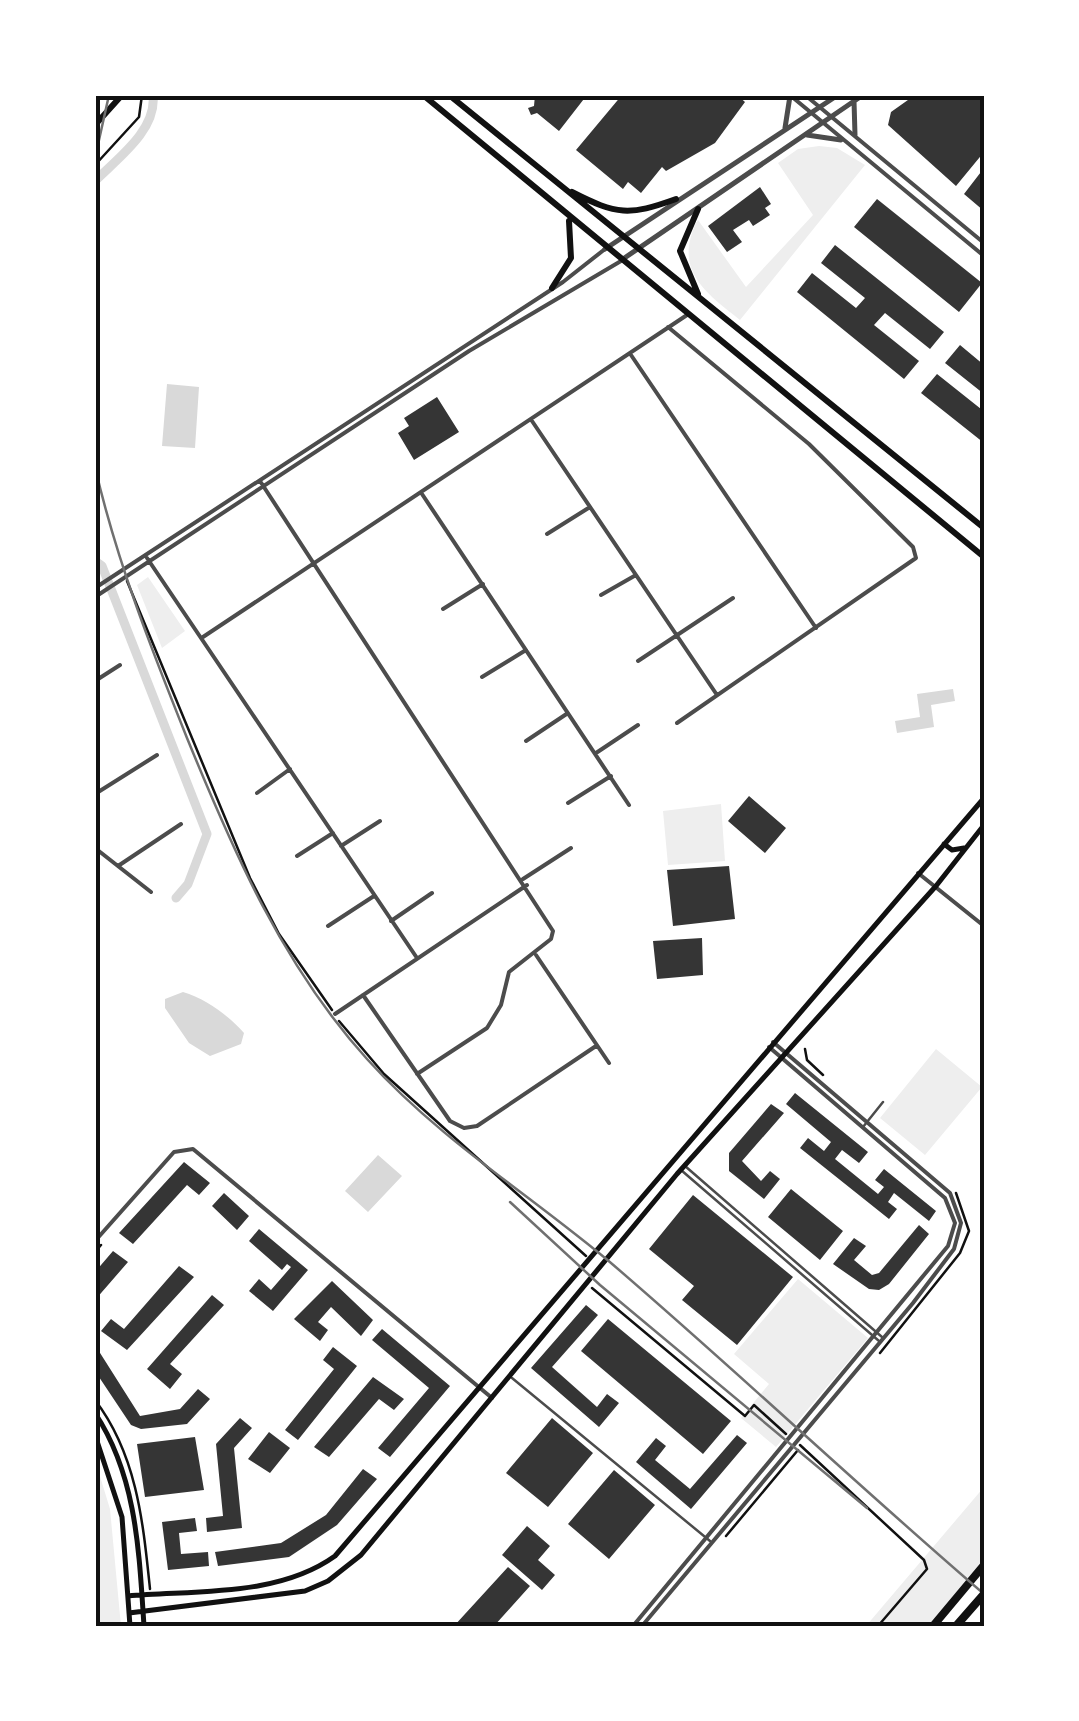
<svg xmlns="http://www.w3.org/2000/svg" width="1079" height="1721" font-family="Montserrat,sans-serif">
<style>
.green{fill:#eee}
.water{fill:#d9d9d9}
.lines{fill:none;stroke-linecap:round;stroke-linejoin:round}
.canal{stroke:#d9d9d9;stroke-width:9}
.building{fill:#353535}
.path{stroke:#111;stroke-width:2.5}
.service{stroke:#4c4c4c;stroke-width:2.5}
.minor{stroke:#4c4c4c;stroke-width:4}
.tertiary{stroke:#4c4c4c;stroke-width:5}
.secondary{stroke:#111;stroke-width:5}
.primary{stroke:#111;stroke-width:6}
.motorway{stroke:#111;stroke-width:8}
.rail{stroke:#707070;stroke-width:2.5}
.neatline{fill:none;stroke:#111;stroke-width:4}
</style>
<rect width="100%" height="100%" fill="#fff"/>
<path class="green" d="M819,146L837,148L865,165L740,320C705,292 674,271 696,223L698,220L746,287L813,215L778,163L798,149Z
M148,577L185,631L162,648L137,585Z
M721,804L725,861L668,865L663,811Z
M936,1049L982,1087L925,1155L880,1118Z
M798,1279L868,1338L776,1447L741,1418L769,1384L734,1354Z
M95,1460L110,1509L121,1626H95Z
M984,1487V1561L930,1626H866Z"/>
<path class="water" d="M167,384L199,387L195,448L162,446Z
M953,689L955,701L931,705L934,727L897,733L895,721L920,717L917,694Z
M183,992C206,999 228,1015 244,1033L241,1044L210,1056L189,1043L165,1008V999Z
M378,1155L402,1176L368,1212L345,1191Z"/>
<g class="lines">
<path class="canal" d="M95,181C118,158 157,130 153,95
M95,561L102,566L207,834L188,884L176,898"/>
</g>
<path class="building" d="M535,95H587L559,131L537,113L531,115L528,108L534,106Z
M622,95H737L745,102L715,143L666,171L662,167L641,193L628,182L623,189L576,150Z
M915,95H984V152L956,186L888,125L891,112Z
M984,168V211L964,194Z
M760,187L771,204L765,208L770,215L753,226L749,220L733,230L742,242L727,252L708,226Z
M877,199L982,283L959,312L854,227Z
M835,245L944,332L930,349L885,313L874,325L919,361L904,379L797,292L812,273L856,308L865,298L821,263Z
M960,345L984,365V394L945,363Z
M937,374L981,409L984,405V443L921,393Z
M437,397L459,432L414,460L398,433L409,426L404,418Z
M749,796L786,828L765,853L728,821Z
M729,866L735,919L673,926L667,870Z
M702,938L703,975L657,979L653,941Z
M795,1093L868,1152L859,1163L842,1150L835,1159L878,1194L884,1187L875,1180L884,1169L936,1211L929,1221L894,1193L888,1202L897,1209L889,1219L800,1148L808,1138L824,1151L831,1142L786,1104Z
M771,1104L784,1113L742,1161L761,1181L770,1171L780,1179L764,1199L729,1171V1153Z
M184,1162L210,1183L199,1195L187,1185L133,1244L119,1233Z
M791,1189L843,1231L820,1260L768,1217Z
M224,1193L249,1216L237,1230L212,1206Z
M693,1195L793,1277L737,1345L682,1300L694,1286L649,1249Z
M919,1225L929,1234L889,1284L879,1290L869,1289L833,1264L854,1238L866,1246L854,1260L872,1275L879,1273Z
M259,1229L308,1270L273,1311L249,1291L259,1279L271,1290L291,1267L287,1264L282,1270L249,1241Z
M113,1251L128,1262L95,1300V1272Z
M179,1266L194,1277L127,1350L101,1331L111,1319L124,1329Z
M332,1281L373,1320L361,1336L331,1307L318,1322L328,1330L320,1341L294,1319Z
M212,1295L224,1305L170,1364L182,1374L170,1389L147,1369Z
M586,1305L598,1315L552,1367L597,1407L607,1394L619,1403L599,1427L531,1368Z
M608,1319L731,1421L703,1454L581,1351Z
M382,1329L450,1386L390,1457L378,1448L429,1388L372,1340Z
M95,1345L140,1416L180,1409L198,1389L210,1399L187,1424L141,1429L131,1425L95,1371Z
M333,1347L357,1366L298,1440L285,1430L334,1369L323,1360Z
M373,1377L404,1399L394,1410L379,1399L329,1457L314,1447Z
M240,1418L252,1428L234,1448L242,1528L207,1532L206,1518L223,1516L216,1444Z
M552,1418L593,1453L548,1507L506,1473Z
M269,1432L290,1448L270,1473L248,1459Z
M737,1435L747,1443L691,1509L636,1462L656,1438L666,1446L655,1460L690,1489Z
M195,1437L204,1490L145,1497L137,1444Z
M363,1469L377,1479L337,1525L289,1557L218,1566L215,1552L281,1543L326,1515Z
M614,1470L655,1505L609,1559L568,1524Z
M195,1518L197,1531L179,1533L181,1554L208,1552L209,1566L168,1570L162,1522Z
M527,1526L550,1546L538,1560L555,1575L542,1590L502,1555Z
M508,1567L530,1586L494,1626H454Z"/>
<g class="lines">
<path class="path" d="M95,165L139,117L142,95
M127,581L250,878L279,934L332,1010
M339,1021L384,1074L586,1256
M805,1049L807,1060L823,1075
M95,1252L101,1245
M592,1288L745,1416L754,1405L786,1434
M880,1353L960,1253L969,1231L956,1193
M95,1400C137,1455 143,1522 150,1589
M800,1445L924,1560L927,1569L878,1626
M726,1536L798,1450"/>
<path class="service" d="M863,1127L883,1102
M685,1166L882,1337
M681,1170L879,1341
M512,1378L710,1541"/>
<path class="minor" d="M805,95L984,243
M791,96L984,256
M668,327L809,444L913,547L916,558L677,723
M631,355L816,628
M532,421L717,695
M260,481L553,931L551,939L509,972L501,1005L487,1028L417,1074
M422,494L629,805
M547,534L590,507
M147,558L417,958
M95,588L563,282L605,249
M601,595L636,575
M95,597L469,351L621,261
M443,609L483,584
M203,637L687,315
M638,661L733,598
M482,677L526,650
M95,681L120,665
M526,741L568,713
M596,753L638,725
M257,793L290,769
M95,794L157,755
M568,803L611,776
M341,846L380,821
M95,848L151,892
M297,856L333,833
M118,866L181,824
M918,873L984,926
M523,879L571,848
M391,921L432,893
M328,926L374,896
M536,955L609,1063
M363,995L450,1121L464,1128L477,1126L596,1046
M335,1014L527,885
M95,1241L174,1152L193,1149L492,1398
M633,1626L948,1246L955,1223L945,1198L769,1047
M642,1626L913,1303L954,1249L961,1223L950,1193L773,1042"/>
<path class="tertiary" d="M854,101L855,135
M785,128L790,96
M807,135L841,140
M605,249L838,95
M623,259L863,95"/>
<path class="secondary" d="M944,844L952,850L964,848
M95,1413C137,1477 139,1552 144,1626
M95,1435L122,1517L130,1626
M128,1596C196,1590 278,1597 335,1556L984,798
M129,1613L305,1591L328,1581L361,1555L677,1174L936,886L984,825"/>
<path class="primary" d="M423,95L984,557
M449,95L984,528
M95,97L97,95
M95,125L122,95
M572,192C617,215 629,216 676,199
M698,209L680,251L698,294
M552,288L571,258L569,221"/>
<path class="motorway" d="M933,1626L984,1565
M956,1626L984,1594"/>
<path class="rail" d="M95,158L109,95
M95,467C117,562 151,648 187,738C234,853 283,966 367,1059C439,1139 530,1195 611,1263C737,1371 858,1486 984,1594
M510,1202L600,1285L867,1508"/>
</g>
<rect width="1079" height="1721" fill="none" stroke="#ffffff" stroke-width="195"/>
<rect x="98" y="98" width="884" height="1526" class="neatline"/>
</svg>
